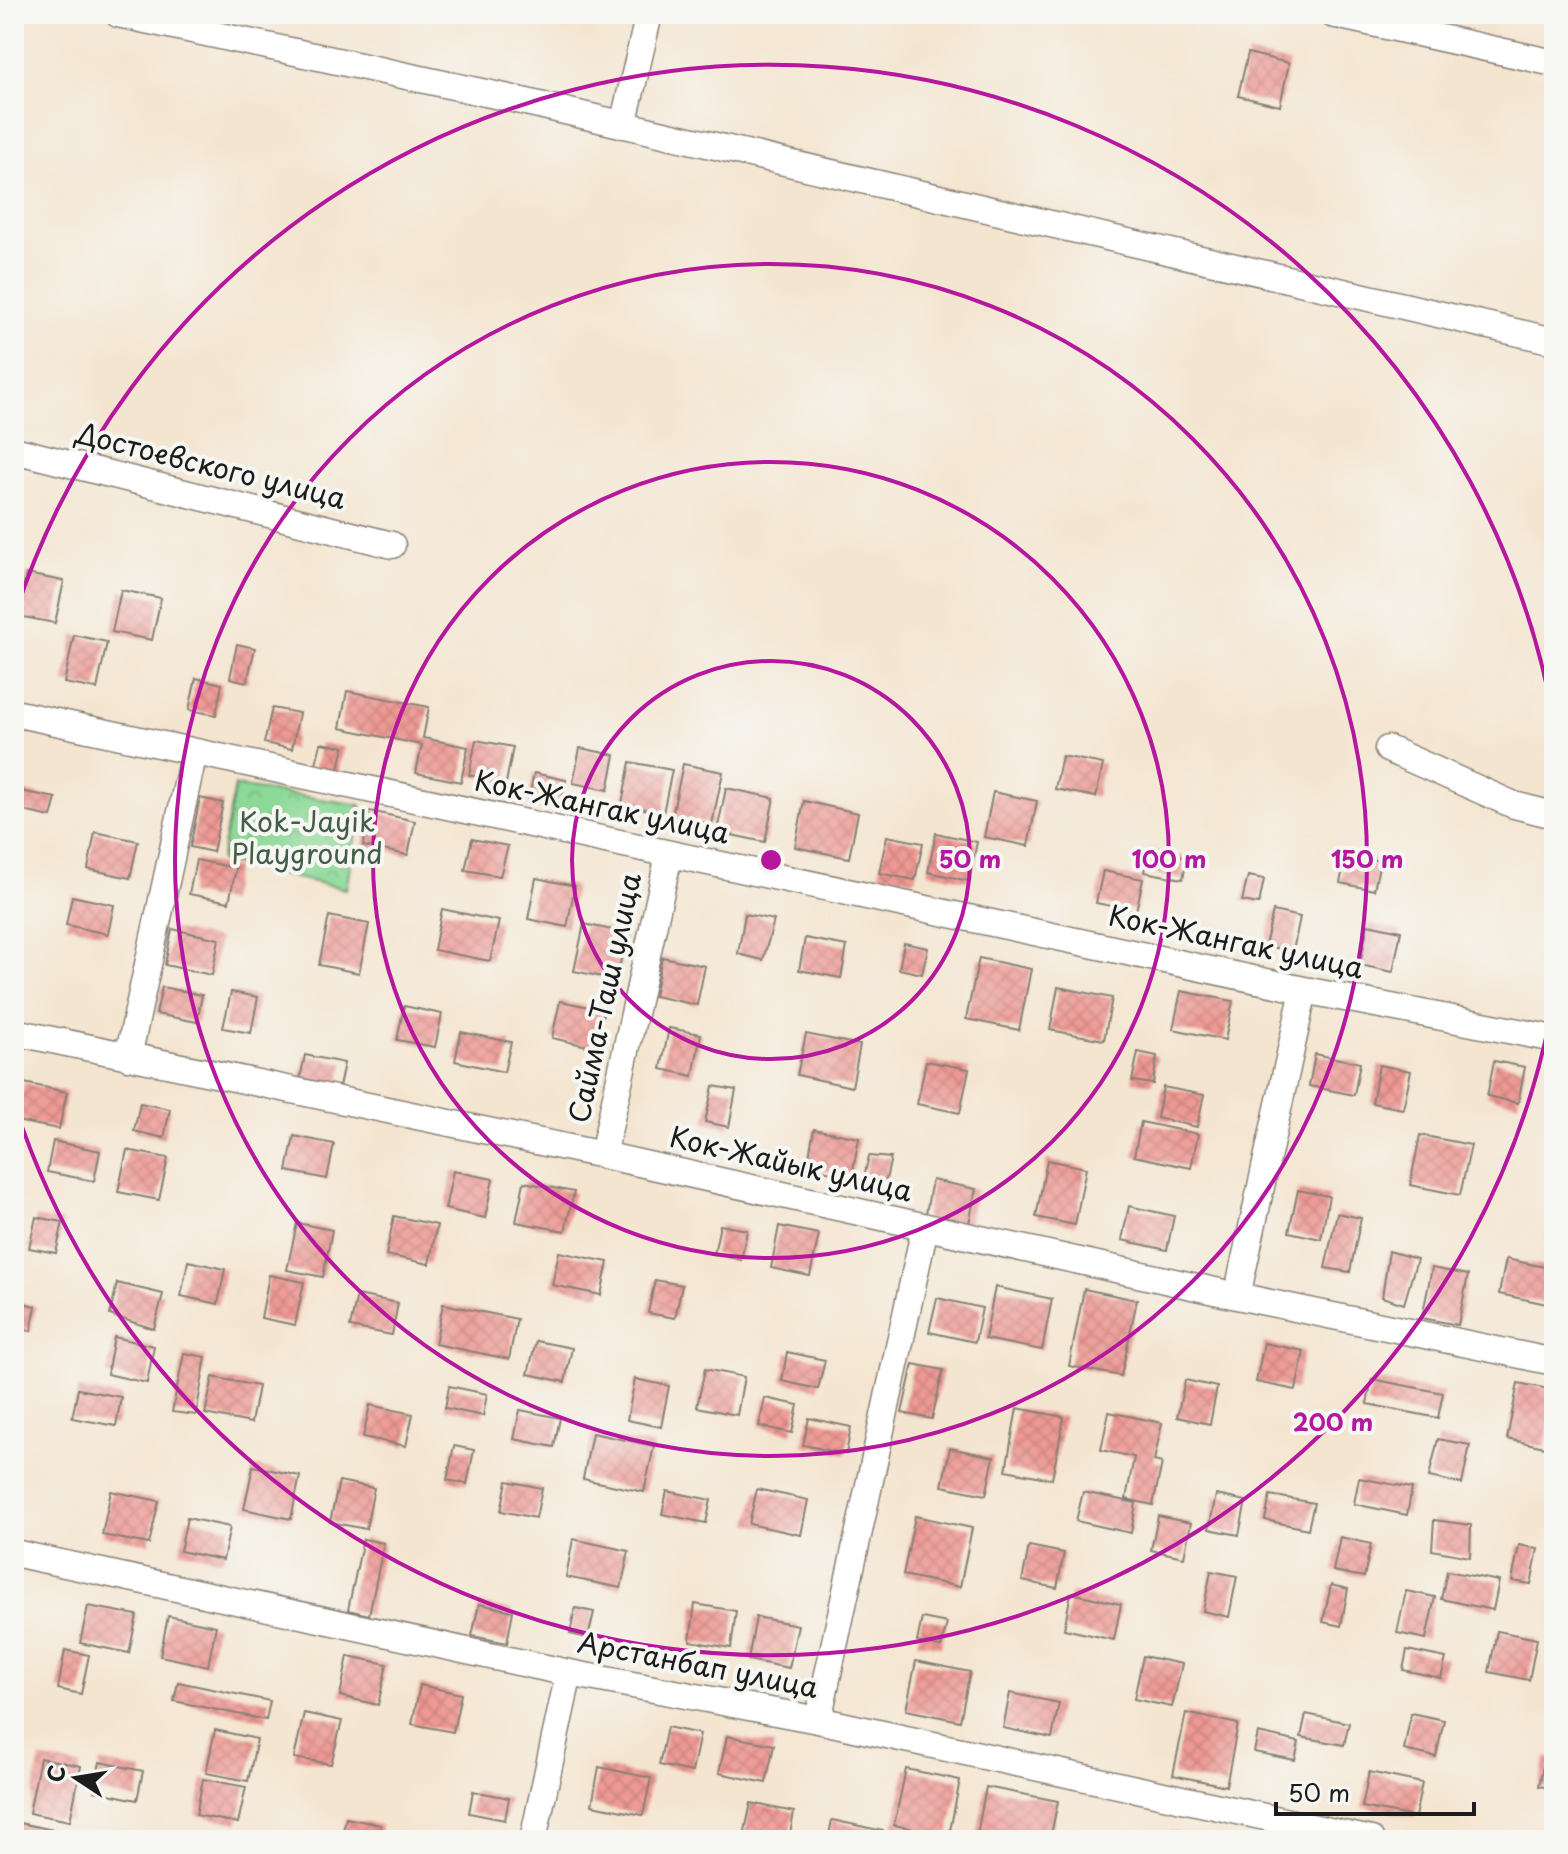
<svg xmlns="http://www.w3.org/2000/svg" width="1568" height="1854" font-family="'Playpen Sans',sans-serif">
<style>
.park{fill:url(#park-crowns);stroke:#547a5a;stroke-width:2}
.building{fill:url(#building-cross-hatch)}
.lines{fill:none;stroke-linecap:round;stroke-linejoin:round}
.minor-casing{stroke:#888076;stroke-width:29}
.minor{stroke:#fff;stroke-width:26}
.ring{fill:none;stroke:#b5179e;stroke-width:4}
.labels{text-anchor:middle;stroke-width:8;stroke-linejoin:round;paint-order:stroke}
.street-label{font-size:28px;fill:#1c1c1c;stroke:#f6f6f2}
.park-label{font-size:28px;fill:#435e47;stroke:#f6f6f2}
.centre{fill:#b5179e;stroke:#f6f6f2;stroke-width:4}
.ring-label{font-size:24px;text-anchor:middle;font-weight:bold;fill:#b5179e;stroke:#f6f6f2;stroke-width:8;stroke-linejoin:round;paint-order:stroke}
</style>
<defs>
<pattern id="park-crowns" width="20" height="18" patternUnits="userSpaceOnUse" patternTransform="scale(2)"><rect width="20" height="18" fill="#8cd997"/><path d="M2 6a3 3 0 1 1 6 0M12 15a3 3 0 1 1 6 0" fill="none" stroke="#78ba82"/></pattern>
<pattern id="building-cross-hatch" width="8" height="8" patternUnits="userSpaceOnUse" patternTransform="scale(2)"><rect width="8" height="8" fill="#ee9994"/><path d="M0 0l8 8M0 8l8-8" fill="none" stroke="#cc837f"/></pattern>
</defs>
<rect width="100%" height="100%" fill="#f6f6f2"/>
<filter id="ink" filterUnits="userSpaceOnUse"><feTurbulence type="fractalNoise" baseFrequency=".0125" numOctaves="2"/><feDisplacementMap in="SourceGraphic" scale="16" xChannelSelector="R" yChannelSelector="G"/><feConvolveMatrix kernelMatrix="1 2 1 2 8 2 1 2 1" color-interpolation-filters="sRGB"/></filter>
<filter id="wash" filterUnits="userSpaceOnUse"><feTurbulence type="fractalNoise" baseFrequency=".006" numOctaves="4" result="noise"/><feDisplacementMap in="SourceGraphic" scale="32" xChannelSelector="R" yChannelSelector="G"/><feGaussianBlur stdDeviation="1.8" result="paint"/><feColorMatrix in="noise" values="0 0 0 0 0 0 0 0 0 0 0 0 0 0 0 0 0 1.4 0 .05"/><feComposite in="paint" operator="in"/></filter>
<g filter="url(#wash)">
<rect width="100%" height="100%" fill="#f4e5d0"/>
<path class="park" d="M235,786L361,805L346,889L220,861Z"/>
<g id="blocks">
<path class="building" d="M1248,53L1289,63L1280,106L1238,96Z
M26,574L64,581L55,623L18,616Z
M121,590L161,598L152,640L112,632Z
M74,635L107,642L97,689L64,683Z
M237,644L255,648L247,682L230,678Z
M196,678L222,684L216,715L189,710Z
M347,691L429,707L423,738L468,747L461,782L416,773L422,745L340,728Z
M272,708L299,713L292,749L264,743Z
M476,740L513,747L506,783L469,775Z
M321,743L344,747L338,773L315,768Z
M580,748L615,755L608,790L573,783Z
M1062,756L1103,764L1096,797L1055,789Z
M630,762L672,770L663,813L622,804Z
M683,764L723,772L712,824L672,816Z
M534,773L566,780L560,807L528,801Z
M726,788L774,798L765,842L717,832Z
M16,790L56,798L51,817L14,809Z
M993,792L1037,801L1028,846L984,837Z
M200,798L223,803L213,852L190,847Z
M804,801L858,813L849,858L795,847Z
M370,811L415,821L408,855L363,846Z
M95,832L138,841L130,878L88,869Z
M936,833L977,842L969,881L928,872Z
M887,836L923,843L915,880L879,873Z
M472,839L508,846L500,876L465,870Z
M1149,849L1187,857L1183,879L1144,872Z
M1346,854L1380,861L1374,890L1340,883Z
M196,860L236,868L229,902L189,894Z
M1103,871L1143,879L1136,911L1096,903Z
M1248,876L1264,879L1259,904L1242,901Z
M536,878L575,886L567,927L528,919Z
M72,896L114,905L108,934L66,925Z
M442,909L499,921L490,961L434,950Z
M1273,911L1300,917L1293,951L1265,946Z
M745,914L774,920L763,960L738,954Z
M329,916L369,924L359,973L319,965Z
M584,924L626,933L617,980L574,971Z
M1368,924L1401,931L1393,972L1360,965Z
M172,929L219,939L212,975L165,965Z
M805,938L847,946L841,978L799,970Z
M904,943L928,948L922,974L899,969Z
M662,957L705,966L697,1005L654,996Z
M979,958L1031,969L1019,1030L966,1019Z
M162,987L202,995L197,1022L156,1014Z
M1058,987L1112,998L1104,1040L1050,1030Z
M1181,991L1233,1001L1225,1040L1173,1029Z
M231,992L258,997L251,1033L223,1028Z
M560,1001L604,1010L596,1048L552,1038Z
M404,1006L442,1014L435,1047L397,1040Z
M669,1028L701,1034L693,1076L661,1069Z
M461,1032L511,1042L504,1072L455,1061Z
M806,1034L860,1045L852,1087L797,1075Z
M1138,1052L1157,1056L1153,1084L1132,1081Z
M1315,1054L1360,1063L1354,1095L1309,1086Z
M305,1055L344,1063L338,1092L299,1084Z
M926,1061L969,1069L960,1113L917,1104Z
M1494,1061L1525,1067L1518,1103L1487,1096Z
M1379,1065L1411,1071L1403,1109L1372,1103Z
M24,1083L67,1092L59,1129L16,1121Z
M713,1086L736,1090L729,1127L705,1122Z
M1163,1087L1204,1095L1197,1127L1157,1118Z
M140,1103L170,1109L164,1138L134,1131Z
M1141,1122L1198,1134L1191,1168L1134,1156Z
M814,1129L859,1138L852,1176L807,1167Z
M1420,1135L1471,1145L1460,1195L1410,1185Z
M294,1136L334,1144L327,1179L287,1171Z
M53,1141L100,1151L94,1181L47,1172Z
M127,1150L168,1158L159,1200L118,1192Z
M869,1156L891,1158L883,1192L861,1189Z
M1047,1160L1086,1168L1075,1225L1036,1217Z
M453,1171L493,1179L485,1218L445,1209Z
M932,1180L976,1189L968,1228L925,1219Z
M524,1182L574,1192L565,1231L516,1222Z
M1298,1190L1329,1196L1321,1239L1289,1232Z
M1553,1205L1554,1206V1240L1546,1238Z
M1129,1206L1174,1216L1167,1250L1122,1240Z
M1337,1213L1361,1218L1350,1272L1325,1268Z
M394,1216L437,1225L429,1264L386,1255Z
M36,1217L63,1222L56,1253L29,1248Z
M297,1223L332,1230L323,1277L287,1270Z
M720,1225L747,1230L741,1260L714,1254Z
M779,1226L819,1234L810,1276L771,1268Z
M1389,1251L1417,1259L1404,1304L1382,1297Z
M559,1252L608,1262L601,1295L552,1285Z
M1506,1259L1554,1269L1547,1304L1499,1294Z
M188,1261L225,1269L218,1304L181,1296Z
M1432,1268L1468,1275L1458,1325L1422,1318Z
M269,1275L304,1282L295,1325L261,1318Z
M655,1280L682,1285L675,1318L648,1313Z
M117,1283L163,1294L154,1329L110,1315Z
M995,1287L1052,1299L1042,1350L985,1339Z
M1084,1289L1137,1300L1121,1376L1069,1366Z
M357,1295L398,1303L392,1335L350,1327Z
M937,1298L982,1308L975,1342L929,1332Z
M14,1301L36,1306L31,1331L14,1328Z
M443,1304L517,1319L509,1359L435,1344Z
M114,1337L154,1346L147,1383L107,1374Z
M536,1341L572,1348L565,1382L528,1374Z
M1264,1343L1304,1351L1296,1390L1256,1382Z
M787,1352L825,1360L818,1389L782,1381Z
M184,1353L206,1357L196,1415L172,1412Z
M913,1364L943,1370L932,1419L902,1413Z
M705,1369L744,1377L737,1415L697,1407Z
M213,1377L258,1386L251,1423L205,1414Z
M635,1379L669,1386L661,1427L627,1420Z
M1372,1379L1443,1393L1438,1418L1367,1404Z
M1185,1380L1217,1387L1210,1424L1177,1417Z
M1518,1383L1554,1390V1401L1545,1447L1507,1439Z
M449,1386L487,1394L483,1416L445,1408Z
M78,1389L121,1397L116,1426L72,1418Z
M765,1398L798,1405L792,1433L759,1426Z
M370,1405L413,1414L406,1446L363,1437Z
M1017,1408L1064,1417L1052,1479L1006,1470Z
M520,1410L560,1418L554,1447L514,1439Z
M1109,1412L1162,1423L1154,1461L1162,1463L1153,1505L1126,1499L1134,1457L1101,1450Z
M809,1418L851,1427L846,1454L803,1445Z
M592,1433L654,1446L644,1492L583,1479Z
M1438,1439L1470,1445L1462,1484L1429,1477Z
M454,1446L474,1450L467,1484L447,1480Z
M950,1448L994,1457L986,1495L942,1486Z
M253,1466L300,1476L291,1519L244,1509Z
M1359,1478L1412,1488L1407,1515L1354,1504Z
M339,1481L374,1488L366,1529L330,1522Z
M507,1481L542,1488L536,1518L501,1511Z
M757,1489L808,1500L801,1535L749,1524Z
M111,1491L159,1501L149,1544L102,1535Z
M667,1491L711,1500L706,1523L662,1514Z
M1083,1492L1136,1503L1131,1533L1076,1521Z
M1216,1495L1246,1501L1239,1535L1209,1529Z
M1270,1495L1314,1503L1308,1529L1265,1520Z
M915,1516L972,1528L960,1587L903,1575Z
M1158,1516L1191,1523L1184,1557L1151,1550Z
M187,1518L230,1527L223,1560L180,1551Z
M1434,1520L1471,1525L1470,1557L1432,1550Z
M1340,1537L1371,1544L1364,1577L1333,1571Z
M363,1539L384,1543L369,1615L348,1610Z
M573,1539L629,1551L621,1588L566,1577Z
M1519,1545L1538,1549L1531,1584L1512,1581Z
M1029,1546L1064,1553L1057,1588L1022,1581Z
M1211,1571L1237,1576L1229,1617L1203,1611Z
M1447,1571L1499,1581L1493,1610L1441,1599Z
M1331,1585L1348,1589L1341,1626L1323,1622Z
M1406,1591L1435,1597L1426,1639L1397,1633Z
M1071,1593L1121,1604L1114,1640L1064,1629Z
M479,1604L513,1611L507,1643L472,1636Z
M695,1604L736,1611L731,1648L690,1641Z
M88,1606L137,1615L129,1653L80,1643Z
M575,1608L594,1612L588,1638L570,1634Z
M168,1616L216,1626L208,1666L160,1656Z
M756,1617L798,1625L789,1668L748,1660Z
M922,1618L947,1623L941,1647L917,1642Z
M1497,1631L1537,1639L1529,1680L1489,1672Z
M65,1650L89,1655L81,1694L58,1689Z
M1407,1650L1446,1658L1441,1678L1403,1670Z
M348,1656L387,1664L378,1705L340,1696Z
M1143,1656L1182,1664L1172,1707L1134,1699Z
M916,1661L970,1672L960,1721L906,1710Z
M178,1682L270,1701L266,1720L174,1701Z
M420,1685L461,1694L453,1732L412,1724Z
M1010,1693L1059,1703L1052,1738L1003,1728Z
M304,1713L342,1721L331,1764L294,1758Z
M1186,1713L1238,1724L1226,1786L1173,1775Z
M1411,1713L1444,1720L1436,1757L1404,1750Z
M1306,1714L1349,1723L1344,1745L1301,1737Z
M667,1727L700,1734L692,1772L659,1765Z
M215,1730L257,1739L248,1781L206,1773Z
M1258,1733L1299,1742L1295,1760L1254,1752Z
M727,1736L774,1745L766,1783L719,1773Z
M1545,1757L1554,1759V1789L1539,1786Z
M40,1758L81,1766L70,1821L29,1813Z
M100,1762L143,1771L137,1800L94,1791Z
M599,1767L651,1778L643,1815L592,1805Z
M906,1769L960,1780L949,1836L894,1825Z
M1369,1772L1422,1783L1415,1817L1362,1807Z
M203,1779L246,1787L238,1823L196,1815Z
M986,1787L1058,1801L1050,1840H976Z
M473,1791L509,1798L505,1820L469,1813Z
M751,1803L794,1812L789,1840H743Z
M346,1818L381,1825L378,1840H341Z
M832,1820L883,1831L881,1840H828Z
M14,1822L59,1831L57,1840H14Z
M1170,1831L1208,1839V1840H1168Z"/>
</g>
</g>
<g filter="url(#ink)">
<use href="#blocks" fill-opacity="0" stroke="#888076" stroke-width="2"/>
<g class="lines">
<defs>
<path id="minor" d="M118,14L509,98L1554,341
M1332,14L1554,63
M623,125L649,14
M14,450L392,545
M14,713L1304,990L1554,1039
M1388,749L1514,805L1554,815
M14,1032L603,1155L1237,1296L1554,1362
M128,1057L194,752
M603,1155L669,855
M1237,1296L1304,990
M14,1553L569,1673L818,1720L1371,1840
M818,1720L925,1227
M533,1840L569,1673"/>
</defs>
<use href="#minor" class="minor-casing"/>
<use href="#minor" class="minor"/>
</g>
</g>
<g class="ring">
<circle cx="771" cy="860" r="199"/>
<circle cx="771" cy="860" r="398"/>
<circle cx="771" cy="860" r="596"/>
<path d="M1554 998A795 795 0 0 1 15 1106M15 614A795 795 0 0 1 1554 722"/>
</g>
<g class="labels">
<g class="street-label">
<text transform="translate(211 466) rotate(14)" y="10">Достоевского улица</text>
<text transform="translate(602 807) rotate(12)" y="10">Кок-Жангак улица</text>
<text transform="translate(1236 942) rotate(12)" y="10">Кок-Жангак улица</text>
<text transform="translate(605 998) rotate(-78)" y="10">Сайма-Таш улица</text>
<text transform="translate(791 1164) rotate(13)" y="10">Кок-Жайык улица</text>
<text transform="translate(698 1665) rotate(11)" y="10">Арстанбап улица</text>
</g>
<g class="park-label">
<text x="307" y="832">Kok-Jayik<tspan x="307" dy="32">Playground</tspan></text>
</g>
</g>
<circle cx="771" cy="860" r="12" class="centre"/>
<g class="ring-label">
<text x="970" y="868">50 m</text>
<text x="1169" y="868">100 m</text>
<text x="1367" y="868">150 m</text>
<text x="1333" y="1431">200 m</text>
</g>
<rect width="1568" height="1854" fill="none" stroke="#f6f6f2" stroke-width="48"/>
<g transform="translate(76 1778) rotate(282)" stroke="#f6f6f2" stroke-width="6" paint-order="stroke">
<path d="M0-6L14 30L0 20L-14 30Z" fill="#1c1c1c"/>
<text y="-12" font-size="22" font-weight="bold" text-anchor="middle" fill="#1c1c1c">С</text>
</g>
<path d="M1276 1802v12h198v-12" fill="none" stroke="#1c1c1c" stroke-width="4"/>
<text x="1288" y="1802" font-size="24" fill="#1c1c1c" stroke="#f6f6f2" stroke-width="6" paint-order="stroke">50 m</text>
</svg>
